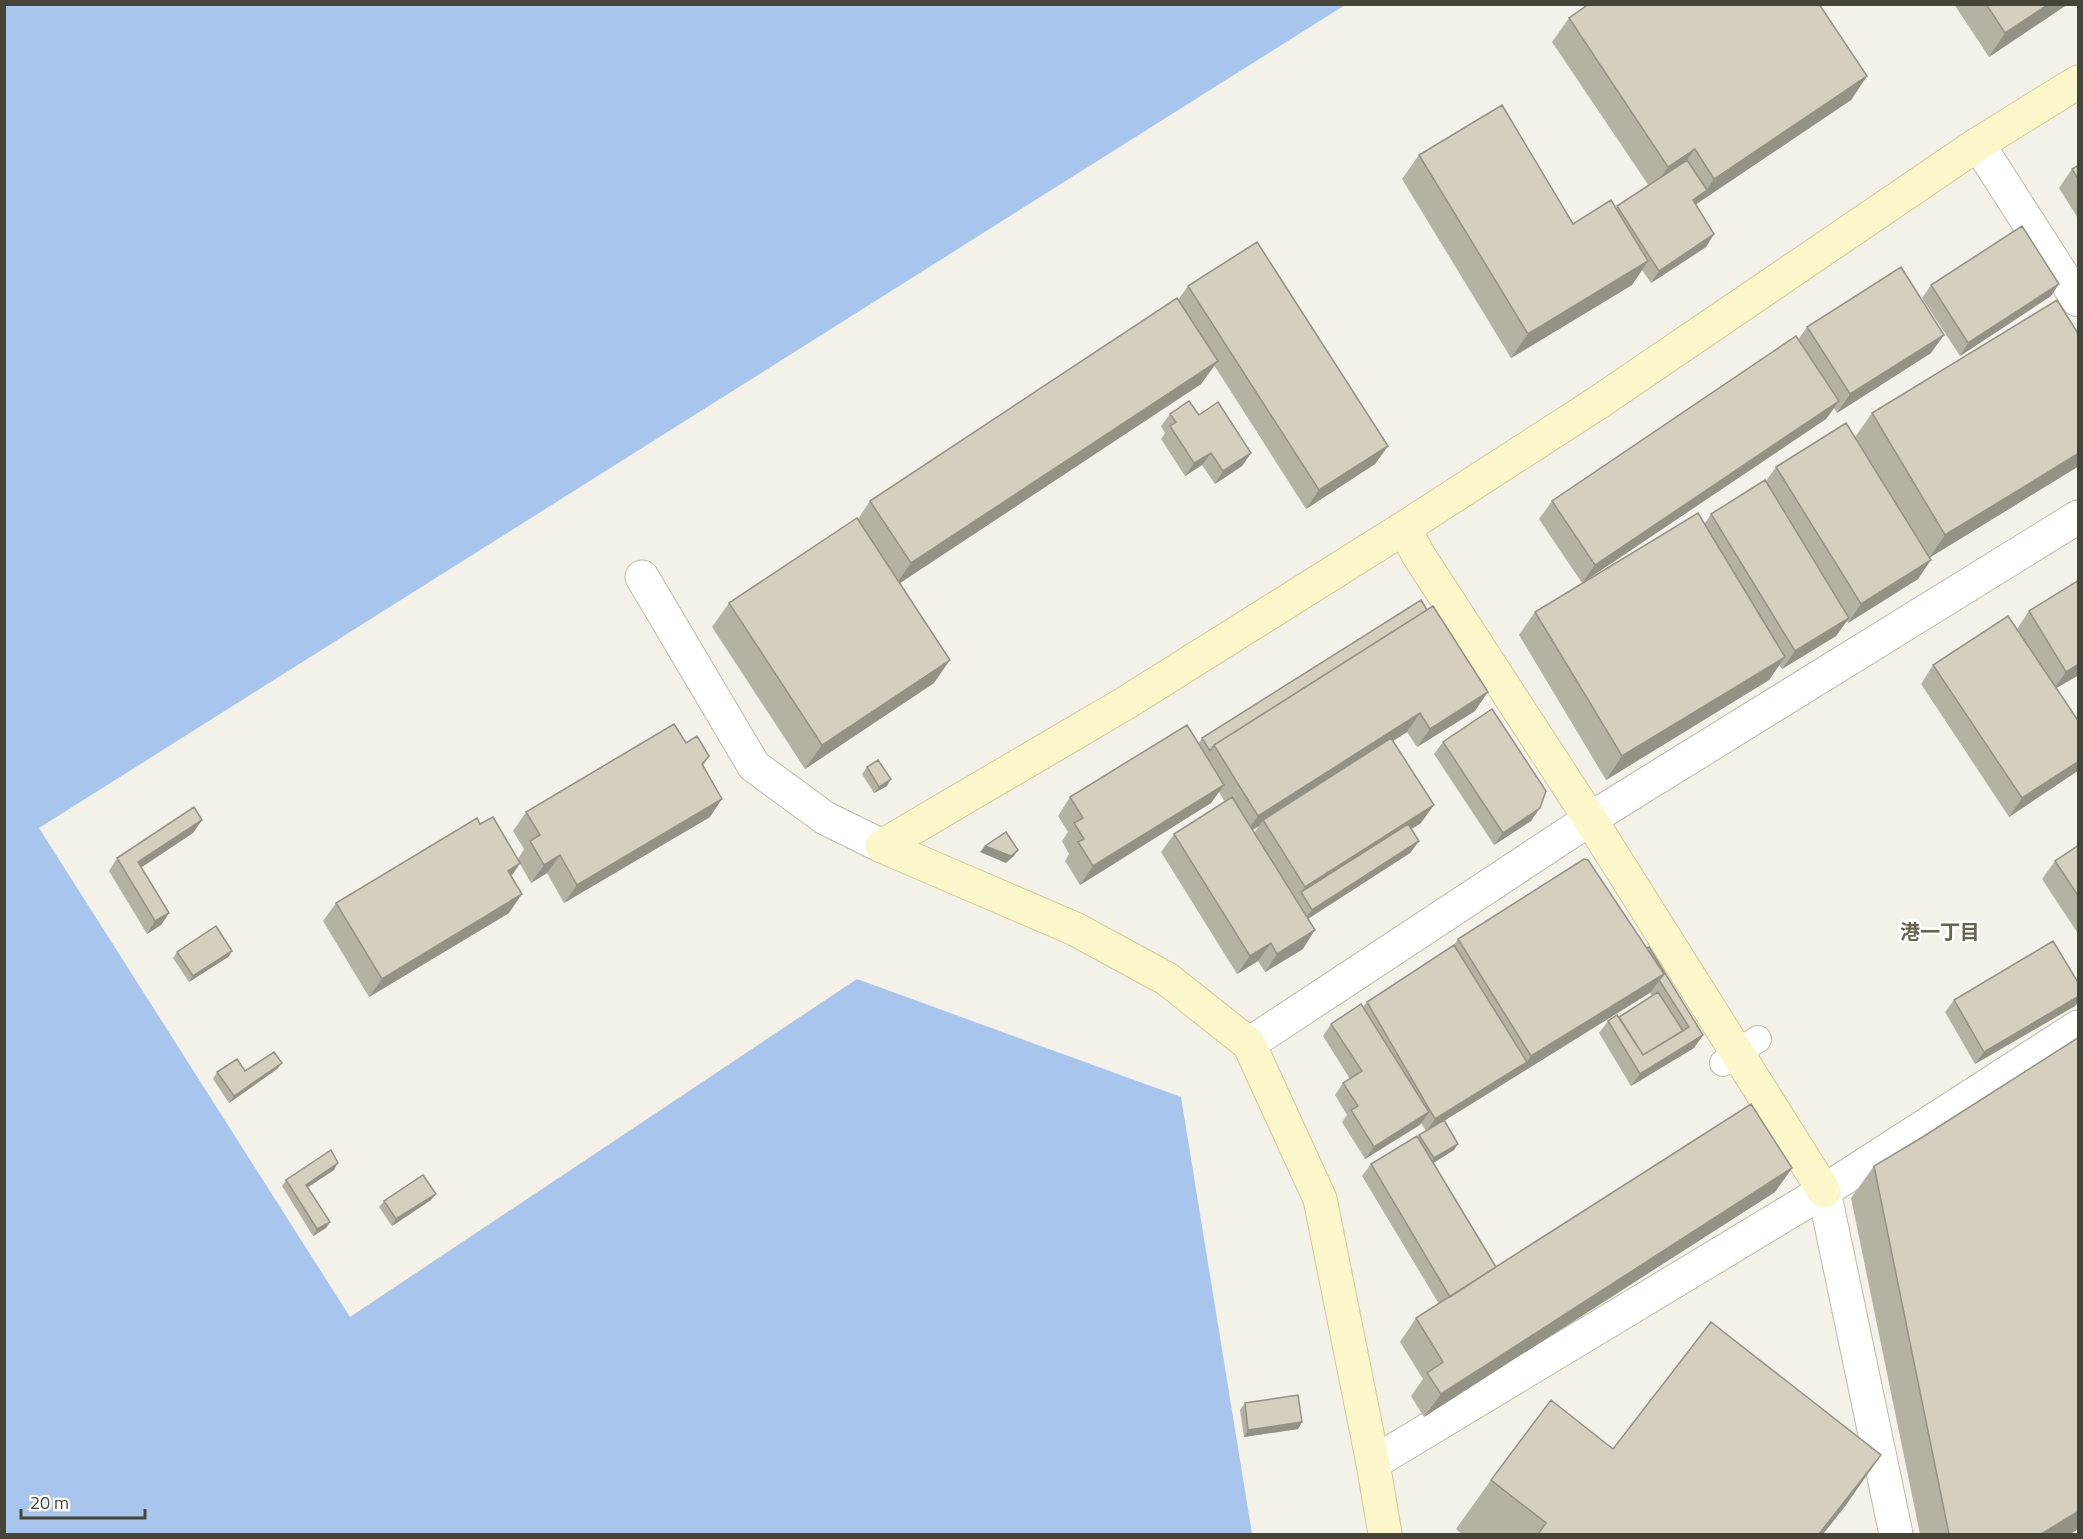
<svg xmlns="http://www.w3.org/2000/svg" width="2083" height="1539" font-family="'Titillium Web','Noto Sans JP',sans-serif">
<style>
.water{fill:#a8c6ed}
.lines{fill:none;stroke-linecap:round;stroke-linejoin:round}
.lane-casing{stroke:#bebaab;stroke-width:28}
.street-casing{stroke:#bebaab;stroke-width:35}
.secondary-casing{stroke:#d1ca9a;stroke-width:35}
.lane{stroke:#fff;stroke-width:26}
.street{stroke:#fff;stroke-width:33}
.secondary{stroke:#fcf7ca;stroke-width:33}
.wall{fill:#b6b2a3;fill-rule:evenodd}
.shaded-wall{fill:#949185}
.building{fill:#d4cfbe;stroke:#949185;stroke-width:1.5}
.labels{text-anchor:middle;stroke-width:5;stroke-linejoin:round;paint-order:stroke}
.neighbourhood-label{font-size:20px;font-weight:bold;fill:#68624f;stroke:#fff}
</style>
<rect width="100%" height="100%" fill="#f3f1e8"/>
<path class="water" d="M5,4L1345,5L39,828L350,1317L857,979L1181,1097L1252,1534H5Z"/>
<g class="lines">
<defs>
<path id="lane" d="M1723,1063L1758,1039"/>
<path id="street" d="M1978,144L2078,300
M642,577L754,766L825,818L882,846
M1249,1044L1590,819L2078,517
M1824,1191L1896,1534
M1373,1463L1824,1191L2078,1027"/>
<path id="secondary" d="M1404,528L1419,556L1590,819L1824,1191
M882,846L1124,704L1404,528L1596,404L1978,144L2078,82
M882,846L1075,929L1167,979L1249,1044L1320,1199L1373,1463L1385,1534"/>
</defs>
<use href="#lane" class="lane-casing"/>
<use href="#street" class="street-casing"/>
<use href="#secondary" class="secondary-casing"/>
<use href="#lane" class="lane"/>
<use href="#street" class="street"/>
<use href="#secondary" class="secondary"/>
</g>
<path class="wall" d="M1954,4H2068L1989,57Z
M1569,18L1867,76L1851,100L1696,204L1714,234L1706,247L1651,283L1642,270L1632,285L1511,358L1402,179L1419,155L1573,224L1616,208L1649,186L1552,42Z
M2079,165V220L2059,188L2072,169Z
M1931,285L2051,296L1960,356L1922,298Z
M1188,286L1388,446L1375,464L1306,509L1214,365L1201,384L900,583L934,683L805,769L712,627L729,603L858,519L870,501L1178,300Z
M1807,327L1931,353L1837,413L1834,408L1826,419L1582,583L1539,519L1552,501L1798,340Z
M2079,335V466L1929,558L1918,579L1848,623L1847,621L1836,636L1782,669L1779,665L1769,680L1606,780L1519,635L1535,612L1705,523L1711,514L1766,481L1776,467L1890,495L1855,437L1872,413Z
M1170,414L1199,415L1251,453L1242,466L1215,484L1202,465L1185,476L1161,439L1165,433L1161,426Z
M1421,600L1475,711L1417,747L1407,732L1393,741L1421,823L1411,829L1419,841L1410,853L1308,919L1303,949L1265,972L1258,961L1237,974L1161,852L1174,834L1225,802L1219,792L1211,803L1080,885L1065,861L1069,854L1062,841L1068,832L1058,816L1070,797L1198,744L1202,738ZM1259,826L1254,833L1253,830Z
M2029,611L2079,675L2056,688L2079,722V770L2009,817L1921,684L1933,665L2017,629Z
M1443,742L1531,821L1494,845L1434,754Z
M686,743L709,756L703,766L710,817L564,903L547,873L531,883L520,864L511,877L509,913L369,997L323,921L336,903L480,824L518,859L524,849L513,831L526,812Z
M867,767L887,786L874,793L862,774Z
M202,820L193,833L141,867L169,913L161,925L147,934L109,871L117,858Z
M2079,845V935L2042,879L2055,861Z
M1584,859L1703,1035L1694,1048L1631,1086L1599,1033L1608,1021L1619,1017L1652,996L1650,993L1444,1121L1454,1150L1433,1163L1496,1267L1792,1168L1775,1192L1424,1417L1411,1396L1423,1379L1400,1342L1416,1318L1439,1304L1362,1176L1371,1164L1418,1137L1419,1135L1426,1131L1421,1123L1365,1159L1342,1122L1347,1115L1335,1095L1343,1083L1350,1079L1323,1036L1331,1024L1363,1007L1367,1002L1454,945L1458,939Z
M232,951L228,957L189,982L173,958L177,952Z
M2079,984V1001L2075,1006L1975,1064L1945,1012L1954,1000Z
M282,1063L277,1069L229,1103L213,1079L217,1072L245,1071Z
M1921,1138L2070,1534H1920L1851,1198L1874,1166Z
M334,1170L308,1187L326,1228L313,1236L282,1186L286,1180Z
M431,1200L392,1226L379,1207L384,1201Z
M1245,1403L1302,1422L1298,1429L1244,1437L1240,1410Z
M1613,1449L1846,1505L1823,1534H1462L1456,1529L1491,1480Z"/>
<path class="shaded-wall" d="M2049,4H2068L1989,57L2005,33Z
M1867,76L1851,100L1698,203L1714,179Z
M1695,149L1678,172L1652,190L1668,167Z
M1707,190L1698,203L1684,212L1693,200Z
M1714,234L1706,247L1651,283L1659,271Z
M1648,261L1632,285L1511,358L1528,334Z
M2059,284L2051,296L1960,356L1968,343Z
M1944,335L1931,353L1837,413L1850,394Z
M1218,361L1201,384L894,587L911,563Z
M1839,401L1826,419L1582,583L1595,565Z
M1388,446L1375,464L1306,509L1319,490Z
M1211,453L1202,465L1185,476L1194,463Z
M1251,453L1242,466L1215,484L1223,471Z
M2079,453V466L1929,558L1945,535Z
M1931,560L1918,579L1848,623L1861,604Z
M1849,618L1836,636L1782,669L1795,651Z
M1785,657L1769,680L1606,780L1622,756Z
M950,660L934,683L805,769L822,745Z
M2079,664V675L2053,690L2066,672Z
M1488,692L1475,711L1417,747L1430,729Z
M1420,713L1407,732L1264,823L1263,820L1259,826L1245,834L1258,816Z
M2079,761V770L2009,817L2022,798Z
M891,779L887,786L874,793L879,787Z
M1224,785L1211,803L1080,885L1093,866Z
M722,799L710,817L564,903L577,885Z
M1434,805L1421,823L1304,897L1301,892L1305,887Z
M1540,808L1531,821L1494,845L1503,833Z
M202,820L193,833L130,875L138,862Z
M1419,841L1410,853L1303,922L1312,910Z
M985,846L1018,850L1014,856L1006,863L980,852Z
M560,855L547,873L531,883L544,865Z
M520,863L507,882L508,871Z
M522,894L509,913L369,997L382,979Z
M169,913L161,925L147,934L155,921Z
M1315,930L1303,949L1265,972L1277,954Z
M1271,943L1258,961L1237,974L1250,956Z
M232,951L228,957L189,982L193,976Z
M1664,974L1651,992L1426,1132L1435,1119L1527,1062L1531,1056Z
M2079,996V1001L2075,1006L1975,1064L1984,1052Z
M1703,1035L1694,1048L1631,1086L1640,1074Z
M282,1063L277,1069L229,1103L234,1096Z
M1429,1112L1420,1125L1365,1159L1374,1147Z
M1458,1144L1454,1150L1430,1165L1434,1158Z
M338,1163L334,1170L302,1191L306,1185Z
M1792,1168L1775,1192L1424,1417L1441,1394Z
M436,1194L431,1200L392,1226L396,1219Z
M330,1222L326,1228L313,1236L317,1229Z
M1302,1422L1298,1429L1244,1437L1248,1430Z
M1881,1455L1846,1505L1823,1534H1819Z
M2079,1511V1529L2070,1534H2041Z"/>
<path class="building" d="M1589,4H1819L1867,76L1714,179L1695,149L1668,167L1569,18Z
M1986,4H2049L2005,33Z
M1502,105L1573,224L1611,200L1648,261L1528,334L1419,155Z
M1687,160L1707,190L1693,200L1714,234L1659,271L1617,206Z
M2079,165V181L2072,169Z
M2022,226L2059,284L1968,343L1931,285Z
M1257,242L1388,446L1319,490L1188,286Z
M1901,267L1944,335L1850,394L1807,327Z
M1177,298L1218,361L911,563L870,501Z
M2057,300L2079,335V453L1945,535L1872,413Z
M1796,336L1839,401L1595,565L1552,501Z
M1189,401L1199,415L1218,402L1251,453L1223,471L1211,453L1194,463L1170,426L1176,422L1170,414Z
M1846,423L1931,560L1861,604L1776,467Z
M1765,480L1849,618L1795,651L1711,514Z
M1698,513L1785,657L1622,756L1535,612Z
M857,518L950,660L822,745L729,603Z
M2079,580V664L2066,672L2029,611Z
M1421,600L1427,610L1214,745L1210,751L1202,738Z
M1433,606L1488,692L1430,729L1420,713L1258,816L1214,745Z
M2008,616L2079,722V761L2022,798L1933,665Z
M1492,709L1546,791L1540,808L1503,833L1443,742Z
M674,724L686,743L697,736L709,756L702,764L722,799L577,885L560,855L544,865L530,841L540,835L526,812Z
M1187,725L1224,785L1093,866L1078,842L1084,839L1074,823L1083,818L1070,797Z
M1391,738L1434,805L1305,887L1263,820Z
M878,760L891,779L879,787L867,767Z
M1232,797L1315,930L1277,954L1271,943L1250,956L1174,834Z
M194,807L202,820L138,862L169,913L155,921L117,858Z
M493,817L520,863L508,871L522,894L382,979L336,903L477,818L480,824Z
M1408,824L1419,841L1312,910L1301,892Z
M1006,832L1018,850L1011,856L985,846Z
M2079,845V897L2055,861Z
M1584,859L1588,860L1664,974L1531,1056L1458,939Z
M216,926L232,951L193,976L177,952Z
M2053,941L2079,984V996L1984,1052L1954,1000Z
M1454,945L1527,1062L1435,1119L1367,1002Z
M1649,947L1703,1035L1640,1074L1608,1021L1617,1015L1643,1055L1689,1027L1659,980L1664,974L1647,948Z
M1658,992L1683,1031L1643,1055L1619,1017Z
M1361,1004L1429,1112L1374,1147L1351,1110L1358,1106L1343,1083L1362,1071L1331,1024Z
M2079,1037V1511L2041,1534H1949L1874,1166L1921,1138Z
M274,1052L282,1063L234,1096L217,1072L237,1059L245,1071Z
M1751,1104L1792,1168L1441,1394L1427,1373L1443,1362L1416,1318Z
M1444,1120L1458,1144L1434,1158L1419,1135Z
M1417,1136L1496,1267L1450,1297L1371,1164Z
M331,1150L338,1163L306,1185L330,1222L317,1229L286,1180Z
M423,1175L436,1194L396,1219L384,1201Z
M1711,1322L1881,1455L1819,1534H1538L1546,1523L1491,1480L1551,1400L1613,1449Z
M1298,1395L1302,1422L1248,1430L1245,1403Z"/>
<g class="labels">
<g class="neighbourhood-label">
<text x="1940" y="939">港一丁目</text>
</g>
</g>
<rect width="2083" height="1539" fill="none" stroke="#464337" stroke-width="12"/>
<path d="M21 1509v9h124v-9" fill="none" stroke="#464337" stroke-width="3"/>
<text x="30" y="1509" font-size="18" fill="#464337" stroke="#ffffff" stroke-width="4.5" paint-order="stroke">20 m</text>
</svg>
